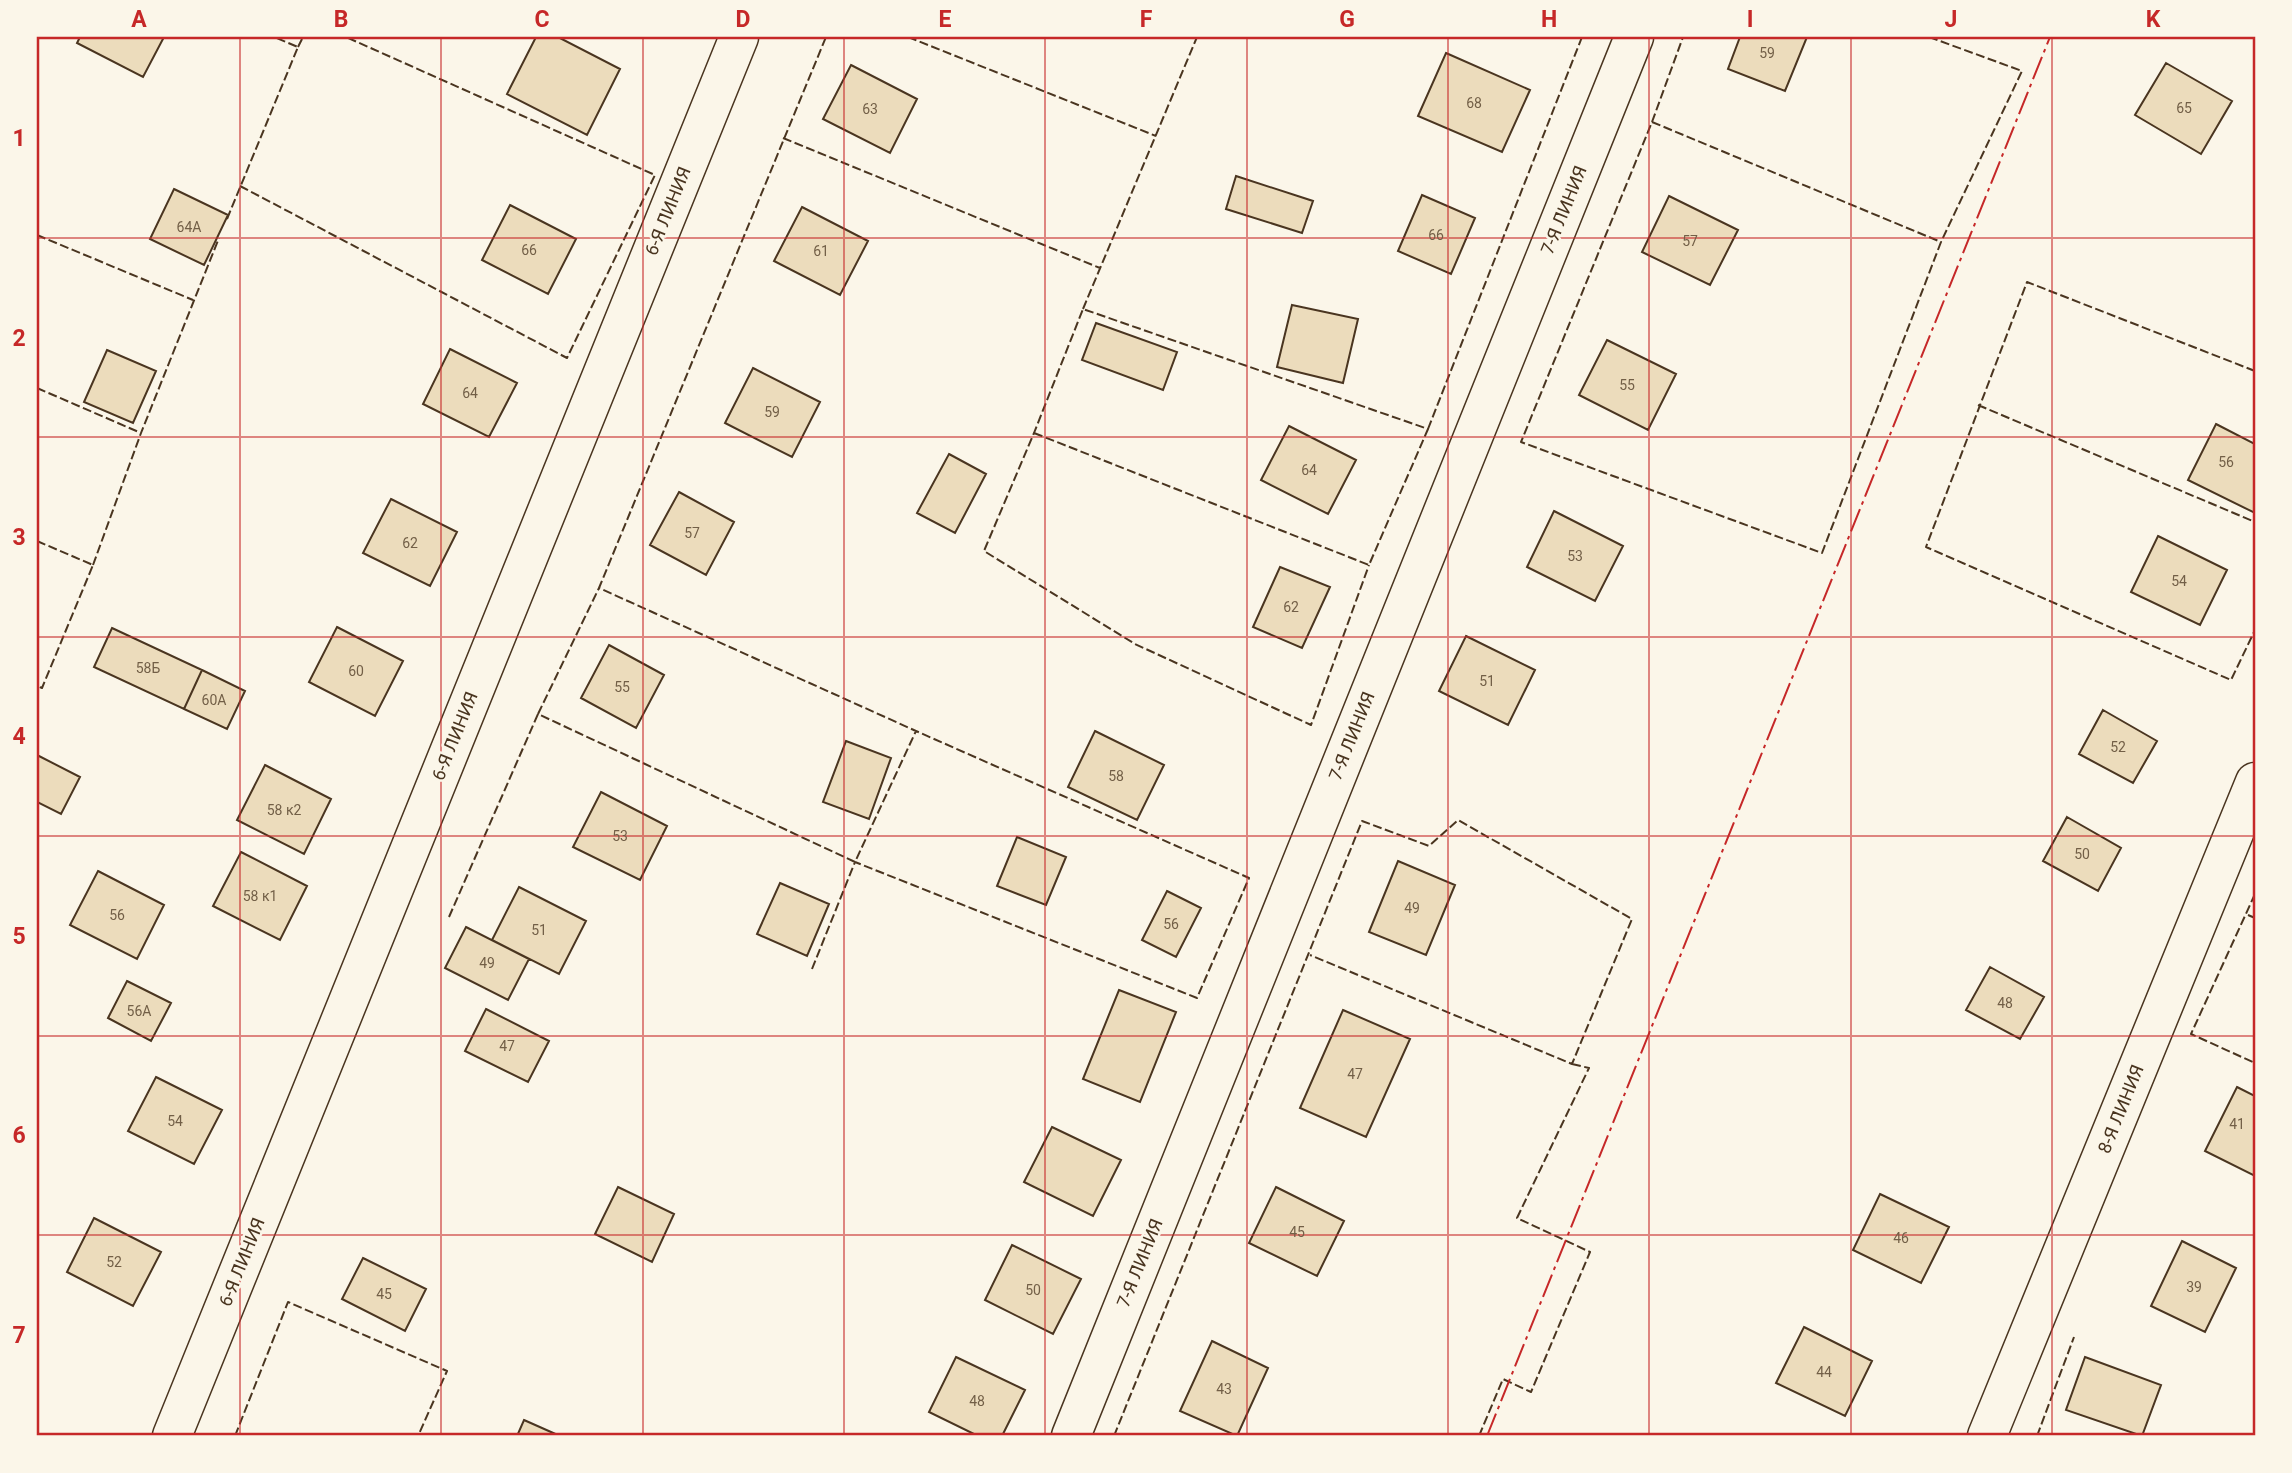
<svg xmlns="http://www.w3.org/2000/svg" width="2292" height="1473" font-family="Roboto,sans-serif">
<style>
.building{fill:#ecdcbc;stroke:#4a3520;stroke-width:2}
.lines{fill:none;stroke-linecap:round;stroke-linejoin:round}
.street-casing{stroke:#4a3520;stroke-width:41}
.street{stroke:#fbf6e9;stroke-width:38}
.fence{stroke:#4a3520;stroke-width:2;stroke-dasharray:9 3.5;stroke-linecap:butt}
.power{stroke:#c62828;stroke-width:2;stroke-dasharray:24 5 3.5 5;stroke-linecap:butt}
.grid{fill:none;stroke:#c62828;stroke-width:2;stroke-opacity:0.55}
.labels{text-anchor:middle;stroke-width:5;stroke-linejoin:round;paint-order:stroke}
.number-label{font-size:14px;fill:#725f47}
.street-label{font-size:18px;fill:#4a3520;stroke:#fbf6e9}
.neatline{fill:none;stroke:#c62828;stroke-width:2.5}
.grid-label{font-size:23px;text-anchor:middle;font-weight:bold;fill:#c62828}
</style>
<rect width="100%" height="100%" fill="#fbf6e9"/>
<path class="building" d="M80,37H164L143,77L77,43Z
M536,37H558L620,69L587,135L507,94Z
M1740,37H1807L1785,91L1728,69Z
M1446,53L1530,90L1502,152L1418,116Z
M2166,63L2232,101L2201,154L2135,115Z
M851,65L917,99L890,153L823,119Z
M1236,176L1313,201L1302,233L1226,209Z
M174,189L228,215L204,265L150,239Z
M1422,195L1475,218L1451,274L1398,251Z
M1669,196L1738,230L1710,285L1642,252Z
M510,205L576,239L548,294L482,260Z
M802,207L868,241L840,295L774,261Z
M1292,305L1358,319L1343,383L1277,367Z
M1096,323L1177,352L1163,390L1082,360Z
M1607,340L1676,374L1648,430L1579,395Z
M450,349L517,383L489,437L423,404Z
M107,350L156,371L133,423L84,402Z
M753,368L820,402L792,457L725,423Z
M2216,424L2255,444V513L2188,480Z
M1289,426L1356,460L1328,514L1261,480Z
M949,454L986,474L955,533L917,513Z
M679,492L734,522L706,575L650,545Z
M391,499L457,532L430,586L363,553Z
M1554,511L1623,546L1595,601L1527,567Z
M2158,536L2227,570L2200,625L2131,592Z
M1280,567L1330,587L1302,648L1253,627Z
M337,627L403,661L375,716L309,682Z
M112,628L202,670L184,709L94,667Z
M1466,636L1535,670L1508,725L1439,691Z
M609,645L664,675L636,728L581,698Z
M202,670L245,691L227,729L184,709Z
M2103,710L2157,741L2133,783L2079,754Z
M1095,731L1164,765L1137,820L1068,787Z
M846,741L891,758L869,819L823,802Z
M37,755L80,777L61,814L37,802Z
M265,765L331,799L304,854L237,820Z
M601,792L667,826L640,880L573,847Z
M2067,817L2121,848L2098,891L2043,861Z
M1017,837L1066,857L1046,905L997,886Z
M241,852L307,886L280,940L213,906Z
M1398,861L1455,885L1426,955L1369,932Z
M98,871L164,905L137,959L70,925Z
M780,883L829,904L807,956L757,934Z
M519,887L586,921L559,974L492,940Z
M1167,891L1201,908L1176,957L1142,940Z
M466,927L529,959L508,1000L445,968Z
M1990,967L2044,997L2020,1039L1966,1010Z
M127,981L171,1003L151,1041L108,1018Z
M1119,990L1176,1012L1140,1102L1083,1079Z
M486,1009L549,1041L528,1082L465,1051Z
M1343,1010L1410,1039L1366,1137L1300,1108Z
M156,1077L222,1110L194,1164L128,1131Z
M2237,1087L2255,1096V1176L2205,1151Z
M1052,1127L1121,1160L1093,1216L1024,1182Z
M618,1187L674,1214L652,1262L595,1234Z
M1276,1187L1344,1221L1317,1276L1249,1243Z
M1880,1194L1949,1227L1921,1283L1853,1250Z
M94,1218L161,1252L133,1306L67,1272Z
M2182,1241L2236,1268L2205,1332L2151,1306Z
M1012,1245L1081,1279L1053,1334L985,1300Z
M363,1258L426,1289L405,1331L342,1299Z
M1804,1327L1872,1361L1845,1416L1776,1383Z
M1212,1341L1268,1368L1237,1436L1180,1411Z
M956,1357L1025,1390L1002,1436H978L929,1412Z
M2085,1357L2161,1385L2142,1436L2066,1410Z
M524,1420L560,1436H517Z"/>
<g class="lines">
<defs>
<path id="street" d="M172,1436L739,37
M1071,1436L1634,37
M1987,1436L2255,782"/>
</defs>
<use href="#street" class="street-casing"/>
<use href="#street" class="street"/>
<path class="fence" d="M908,37L1156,136
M1929,37L2022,71L1941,242
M298,47L303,37
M1652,122L1941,242L1822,553L1521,442L1652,122L1683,37
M783,138L1100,268
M240,186L567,358L655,175L346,37
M227,219L298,47L274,37
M37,235L193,300
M1083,309L1197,37
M2255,371L2027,282L1926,547L2231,680L2255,630
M37,388L141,433
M1978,405L2255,522
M1428,429L1582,37
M1034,433L1369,565L1428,429L1083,309L1034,433L984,551L1135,644L1311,725L1369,565
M37,541L93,565L42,688L37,686
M93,565L141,433L219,238
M538,714L599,588
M2255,894L2191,1034L2255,1063
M2248,915L2255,918
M449,917L538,714L855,862L916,731L599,588L826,37
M812,969L855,862L1197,998L1249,878L916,731
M235,1436L288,1302L447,1371L418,1436
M1114,1436L1362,821L1429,846L1458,820L1632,919L1572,1064L1310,955
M1479,1436L1503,1379L1531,1392L1590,1252L1517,1218L1589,1068L1572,1064
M2037,1436L2074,1337"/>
<path class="power" d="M1487,1436L2050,37"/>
</g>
<path class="grid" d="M240,37V1436M441,37V1436M643,37V1436M844,37V1436M1045,37V1436M1247,37V1436M1448,37V1436M1649,37V1436M1851,37V1436M2052,37V1436M37,238H2255M37,437H2255M37,637H2255M37,836H2255M37,1036H2255M37,1235H2255"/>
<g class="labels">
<g class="number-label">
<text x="1767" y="58">59</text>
<text x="1474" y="108">68</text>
<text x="2184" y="113">65</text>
<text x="870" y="114">63</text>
<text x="189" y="232">64А</text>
<text x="1436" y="240">66</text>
<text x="1690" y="246">57</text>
<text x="529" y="255">66</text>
<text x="821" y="256">61</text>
<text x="1627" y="390">55</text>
<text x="470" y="398">64</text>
<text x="772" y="417">59</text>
<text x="2226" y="467">56</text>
<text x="1309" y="475">64</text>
<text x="692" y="538">57</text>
<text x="410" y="548">62</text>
<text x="1575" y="561">53</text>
<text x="2179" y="586">54</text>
<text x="1291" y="612">62</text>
<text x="148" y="673">58Б</text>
<text x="356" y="676">60</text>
<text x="1487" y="686">51</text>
<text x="622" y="692">55</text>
<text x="214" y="705">60А</text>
<text x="2118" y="752">52</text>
<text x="1116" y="781">58</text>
<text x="284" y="815">58 к2</text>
<text x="620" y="841">53</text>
<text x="2082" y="859">50</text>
<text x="260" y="901">58 к1</text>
<text x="1412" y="913">49</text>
<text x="117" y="920">56</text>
<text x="1171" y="929">56</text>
<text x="539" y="935">51</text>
<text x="487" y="968">49</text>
<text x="2005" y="1008">48</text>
<text x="139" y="1016">56А</text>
<text x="507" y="1051">47</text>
<text x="1355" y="1079">47</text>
<text x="175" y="1126">54</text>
<text x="2237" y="1129">41</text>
<text x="1297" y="1237">45</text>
<text x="1901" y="1243">46</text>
<text x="114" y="1267">52</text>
<text x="2194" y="1292">39</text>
<text x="1033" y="1295">50</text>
<text x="384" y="1299">45</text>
<text x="1824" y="1377">44</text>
<text x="1224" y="1394">43</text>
<text x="977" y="1406">48</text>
</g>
<g class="street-label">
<text transform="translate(1564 210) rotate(-68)" y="6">7-Я ЛИНИЯ</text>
<text transform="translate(668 211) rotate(-68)" y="6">6-Я ЛИНИЯ</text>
<text transform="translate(455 736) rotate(-68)" y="6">6-Я ЛИНИЯ</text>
<text transform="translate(1352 736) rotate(-68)" y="6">7-Я ЛИНИЯ</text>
<text transform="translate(2121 1109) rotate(-68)" y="6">8-Я ЛИНИЯ</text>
<text transform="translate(242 1262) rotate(-68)" y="6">6-Я ЛИНИЯ</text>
<text transform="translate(1140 1263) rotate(-68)" y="6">7-Я ЛИНИЯ</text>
</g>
</g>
<rect width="2292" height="1473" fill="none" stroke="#fbf6e9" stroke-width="77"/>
<rect x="38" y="38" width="2216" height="1396" class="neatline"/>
<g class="grid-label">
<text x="139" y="27">A</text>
<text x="341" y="27">B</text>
<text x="542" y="27">C</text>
<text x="743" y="27">D</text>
<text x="945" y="27">E</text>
<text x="1146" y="27">F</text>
<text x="1347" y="27">G</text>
<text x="1549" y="27">H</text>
<text x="1750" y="27">I</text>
<text x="1951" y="27">J</text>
<text x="2153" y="27">K</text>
<text x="19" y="146">1</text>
<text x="19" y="346">2</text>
<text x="19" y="545">3</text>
<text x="19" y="744">4</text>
<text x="19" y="944">5</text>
<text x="19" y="1143">6</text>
<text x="19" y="1343">7</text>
</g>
</svg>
